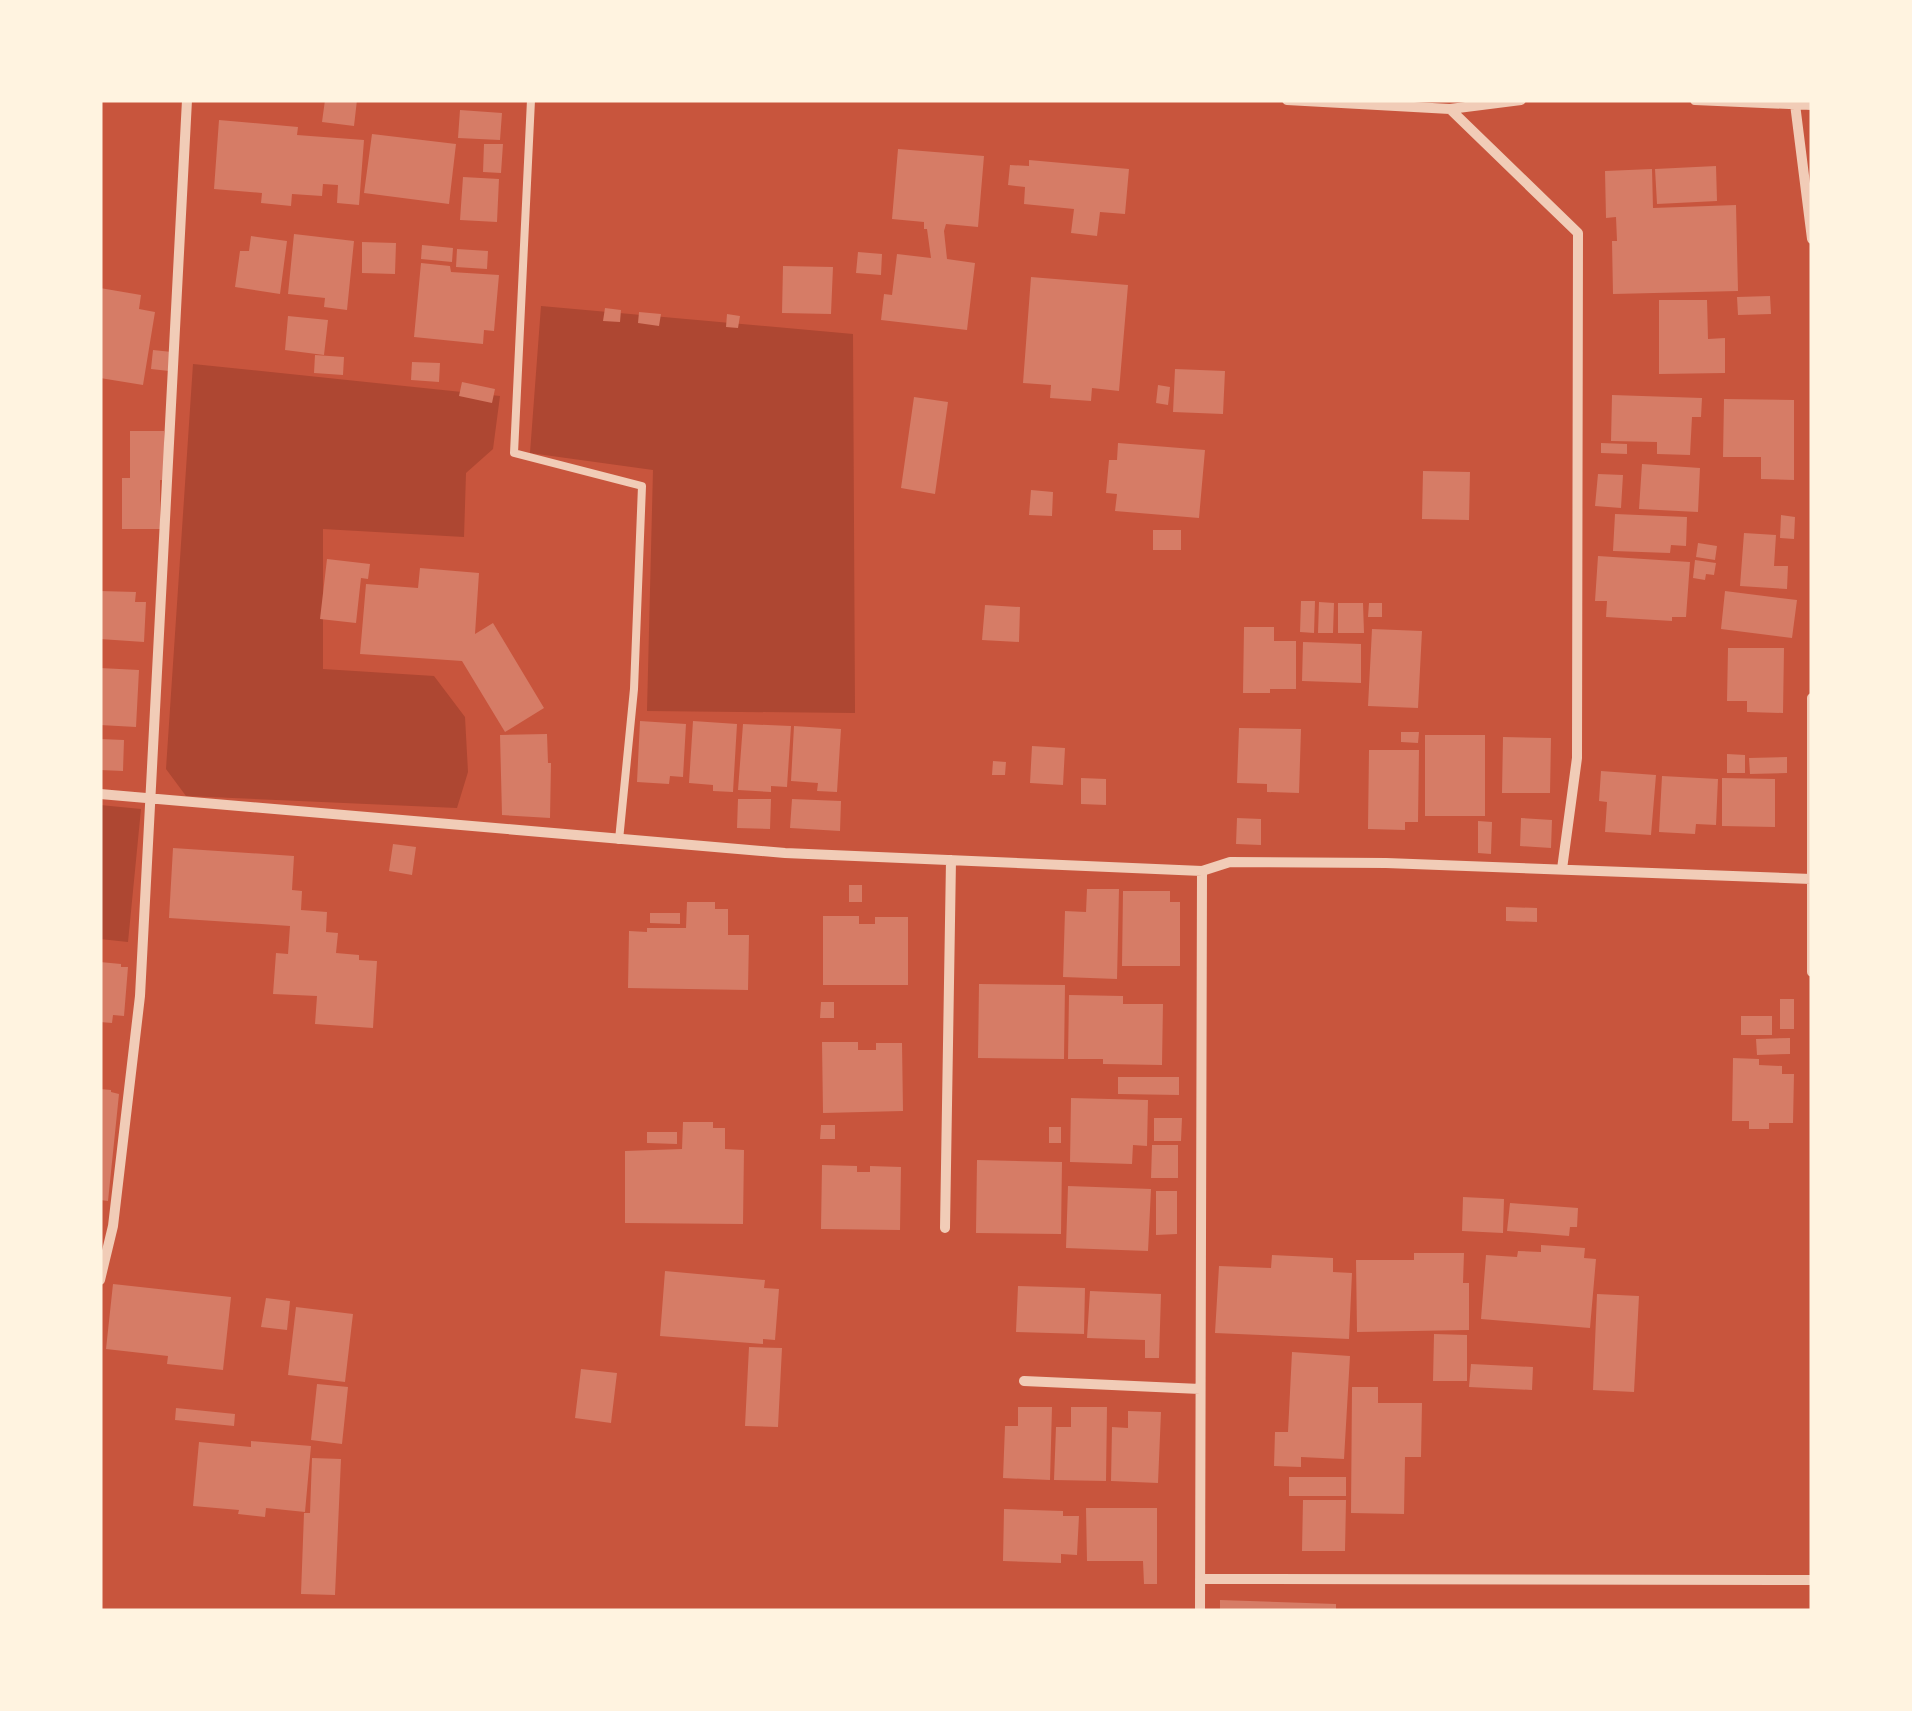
<svg xmlns="http://www.w3.org/2000/svg" width="1912" height="1711" font-family="Karla,sans-serif">
<style>
.green{fill:#ae4732}
.building{fill:#d67c66}
.lines{fill:none;stroke-linecap:round;stroke-linejoin:round}
.service{stroke:#f1ccb7;stroke-width:8}
.minor{stroke:#f1ccb7;stroke-width:10}
</style>
<rect width="100%" height="100%" fill="#c8553d"/>
<path class="green" d="M541,306L853,334L855,713L647,711L653,470L530,453Z
M193,364L500,396L493,449L466,473L464,537L323,529V669L434,676L465,717L468,772L457,808L186,796L166,769Z
M100,805L141,809L128,942L100,939Z"/>
<path class="building" d="M325,100H357L354,126L322,122Z
M460,110L502,113L500,140L458,138Z
M219,120L298,127L297,135L364,140L359,205L337,203L338,185L323,184L322,196L292,194L291,206L261,203L262,193L214,189Z
M372,134L456,144L449,204L364,193Z
M484,144H503L501,173L483,172Z
M898,149L984,156L978,227L946,224L944,231L947,259L975,263L967,330L881,320L884,294L892,295L897,254L931,258L927,229H924V222L892,219Z
M1029,160L1129,169L1125,214L1100,212L1097,236L1071,233L1074,209L1024,204L1025,187L1008,185L1010,165L1029,166Z
M1716,166L1717,201L1657,204L1655,169Z
M1652,169L1653,208L1736,205L1738,291L1613,294L1612,241H1617L1616,217L1606,218L1605,171Z
M463,177L499,179L497,222L460,220Z
M294,234L354,241L347,310L324,307L325,298L288,294Z
M251,236L287,241L280,294L235,287L240,251H249Z
M362,242L396,243L395,274L362,273Z
M422,245L453,248L452,262L421,259Z
M457,249L488,251L487,269L456,267Z
M858,252L882,254L881,275L856,273Z
M421,263L450,266L451,272L499,275L494,331L484,330L483,344L414,337Z
M783,266L833,267L831,314L782,313Z
M1031,277L1128,285L1119,391L1092,388L1091,401L1050,398L1051,385L1023,383Z
M100,288L141,295L139,309L155,312L143,385L100,378Z
M1770,296L1771,314L1738,315L1737,297Z
M1659,300H1707L1708,339L1725,338V373L1659,374Z
M605,308L621,310L620,322L603,321Z
M639,312L661,314L659,326L638,323Z
M727,314L740,316L738,328L726,327Z
M288,316L328,320L324,355L285,350Z
M153,350L172,352L169,371L151,369Z
M315,355L344,357L343,375L314,373Z
M412,362L440,363L439,382L411,380Z
M1175,369L1225,371L1223,414L1173,412Z
M462,382L495,389L492,403L459,396Z
M1158,385L1170,387L1168,405L1156,403Z
M1612,395L1702,398L1701,417H1692L1690,455L1657,454V442L1611,441Z
M914,397L948,402L935,494L901,488Z
M1724,399L1794,400V480L1761,479V457H1723Z
M130,431H164V480H160V529H122V478H130Z
M1118,443L1205,450L1199,518L1115,511L1117,494L1106,493L1109,460H1117Z
M1601,443L1627,444V454L1601,453Z
M1642,464L1700,468L1698,512L1639,509Z
M1423,471L1470,472L1469,520L1422,519Z
M1598,474L1623,475L1621,508L1595,506Z
M1031,490L1053,492L1052,516L1029,515Z
M1615,514L1687,517L1686,546L1671,545L1670,553L1613,551Z
M1781,515L1795,517L1794,539L1780,538Z
M1153,530H1181V550H1153Z
M1744,533L1776,535L1774,566H1788L1787,589L1740,586Z
M1698,543L1717,546L1715,560L1696,557Z
M1598,556L1690,562L1686,617H1672V621L1606,617L1607,601H1595Z
M327,559L370,564L368,579L361,578L356,623L320,619Z
M1695,560L1716,563L1714,575L1706,574L1705,580L1693,578Z
M420,568L479,573L475,634L493,623L544,708L505,732L462,661L360,654L366,584L418,588Z
M100,591L136,592L135,602H146L144,642L100,639Z
M1725,591L1797,600L1792,638L1721,629Z
M1301,601H1315L1314,633L1300,632Z
M1319,602L1334,603L1333,633H1318Z
M1338,603H1363L1364,633H1338Z
M1369,603H1382V617H1368Z
M985,605L1020,607L1019,642L982,640Z
M1244,627H1274V641H1296V689H1270V693H1243Z
M1372,629L1422,631L1418,708L1368,706Z
M1303,642L1361,644V683L1302,681Z
M1728,648H1784L1783,713L1747,712V701H1727Z
M100,668L139,670L136,727L100,725Z
M640,721L686,724L683,777L670,776L669,784L637,782Z
M693,721L737,724L733,792L713,791V785L689,783Z
M743,724L791,726L787,787L771,786V792L738,790Z
M794,726L841,729L837,792L817,791L818,783L791,781Z
M1239,728L1301,729L1299,793L1267,792V784L1237,783Z
M1401,732H1419L1418,743L1401,742Z
M547,734L548,763H551L550,818L502,815L500,735Z
M1425,735H1485V816H1425Z
M1503,737L1551,738L1550,793H1502Z
M100,739L124,740L123,771L100,770Z
M1032,746L1065,748L1063,785L1030,783Z
M1369,750H1419L1418,822H1405V830L1368,829Z
M1727,754L1745,755V773H1727Z
M1787,757V773L1750,774L1749,758Z
M993,761L1006,762L1005,775H992Z
M1601,771L1656,775L1651,835L1605,832L1607,802L1599,801Z
M1662,776L1718,779L1716,825L1696,824L1695,834L1659,832Z
M1081,778L1106,779V805L1081,804Z
M1722,778L1775,779V827L1722,826Z
M738,799H771L770,829L737,828Z
M792,799L841,801L840,831L790,828Z
M1237,818L1261,819V845L1236,844Z
M1521,818L1552,820L1551,848L1520,846Z
M1478,821L1492,822L1491,854L1478,853Z
M393,844L416,847L412,875L389,871Z
M173,848L294,856L292,890L302,891L301,910L327,912L326,932L338,933L336,953L359,955V960L377,961L373,1028L315,1024L317,996L273,994L276,953L288,954L290,926L169,918Z
M849,885H862V902H849Z
M1087,889H1119L1117,979L1063,977L1065,911L1086,912Z
M1123,891H1170V902H1180V966H1122Z
M687,902H715V909H728V935H749L748,990L628,988L629,931L647,932V928H686Z
M1506,907L1537,908V922L1506,921Z
M650,913H680V924L650,923Z
M823,916H859V924H875V917H908V985H823Z
M100,962L121,964V967H128L124,1016L113,1015L112,1023L100,1022Z
M979,984L1065,985L1064,1059L978,1058Z
M1069,995L1123,996V1004H1163L1162,1065L1103,1064V1059H1068Z
M1780,999H1794V1029H1780Z
M821,1002H834V1018H820Z
M1741,1016H1772V1035H1741Z
M1790,1038V1054L1757,1055L1756,1039Z
M822,1042H858V1050H876V1043H902L903,1111L823,1113Z
M1733,1058L1759,1059V1065L1782,1066V1074H1794L1793,1123H1769V1129H1749V1121H1732Z
M1118,1077H1179V1095L1118,1094Z
M100,1089L111,1090V1092L119,1094L108,1201L100,1200Z
M1071,1098L1148,1100L1147,1146L1133,1145L1132,1164L1070,1162Z
M1154,1118H1182L1181,1141H1154Z
M683,1122H713V1128H725V1149L744,1150L743,1224L625,1223V1151L682,1149Z
M821,1125H835V1139H820Z
M1049,1127H1061V1143H1049Z
M647,1132H677V1144L647,1143Z
M1152,1145H1178V1178H1151Z
M977,1160L1062,1162L1061,1234L976,1233Z
M822,1165L857,1166V1172H870V1166L901,1167L900,1230L821,1229Z
M1068,1186L1151,1189L1148,1251L1066,1248Z
M1156,1191H1177V1234L1156,1235Z
M1463,1197L1504,1199L1503,1233L1462,1231Z
M1510,1203L1578,1208L1577,1227H1570L1569,1236L1507,1231Z
M1541,1245L1585,1248L1584,1258L1596,1259L1590,1328L1481,1319L1486,1255L1517,1257L1518,1251L1541,1252Z
M1414,1253H1464L1463,1283H1469V1330L1357,1332L1356,1260H1414Z
M1272,1255L1333,1258V1272L1352,1273L1349,1339L1215,1333L1219,1266L1271,1268Z
M665,1271L765,1280L764,1288L779,1289L775,1340L763,1339V1344L660,1336Z
M113,1284L231,1297L223,1370L167,1364L168,1356L106,1349Z
M1018,1286L1085,1288L1084,1334L1016,1332Z
M1090,1291L1161,1294L1159,1358H1145V1340L1087,1338Z
M1597,1294L1639,1296L1634,1392L1593,1390Z
M266,1298L290,1301L287,1330L261,1327Z
M296,1307L353,1314L345,1382L288,1375Z
M1434,1334L1467,1335V1381H1433Z
M749,1347L782,1348L778,1427L745,1426Z
M1292,1352L1350,1356L1344,1459L1301,1457V1467L1274,1466L1275,1432H1288Z
M1471,1364L1533,1367L1532,1390L1469,1387Z
M581,1369L617,1373L611,1423L575,1418Z
M317,1384L348,1387L342,1444L311,1440Z
M1352,1387H1378V1403H1422L1421,1457H1405L1404,1514L1351,1513Z
M1018,1407H1052L1050,1480L1003,1478L1005,1426H1018Z
M1071,1407H1107L1106,1481L1054,1480L1056,1427H1071Z
M176,1408L235,1414L234,1426L175,1420Z
M1128,1411L1161,1412L1158,1483L1111,1481L1112,1427L1128,1428Z
M251,1441L311,1446L305,1512L266,1508L265,1517L238,1514L239,1510L193,1506L199,1442L251,1447Z
M312,1458L341,1459L335,1595L301,1594L304,1513H310Z
M1289,1477H1346V1496H1289Z
M1303,1500H1346L1345,1551H1302Z
M1086,1508H1157V1584H1144L1143,1561H1087Z
M1004,1509L1063,1511V1516H1079L1077,1555L1061,1554V1563L1003,1561Z
M1220,1600L1336,1604V1611H1220Z"/>
<g class="lines">
<path class="service" d="M531,100L514,453L642,486L634,689L619,840"/>
<path class="minor" d="M1287,100L1450,109L1521,100
M1695,100L1812,105
M1795,104L1812,239
M1450,109L1578,233L1577,758L1562,869
M1812,698V972
M100,794L785,853L1202,871L1230,862L1386,863L1811,879
M945,1228L951,860
M100,1280L113,1226L140,996L187,100
M1024,1381L1200,1389
M1200,1579L1812,1580
M1200,1611L1202,871"/>
</g>
<rect width="1912" height="1711" fill="none" stroke="#fff3e0" stroke-width="205"/>
</svg>
